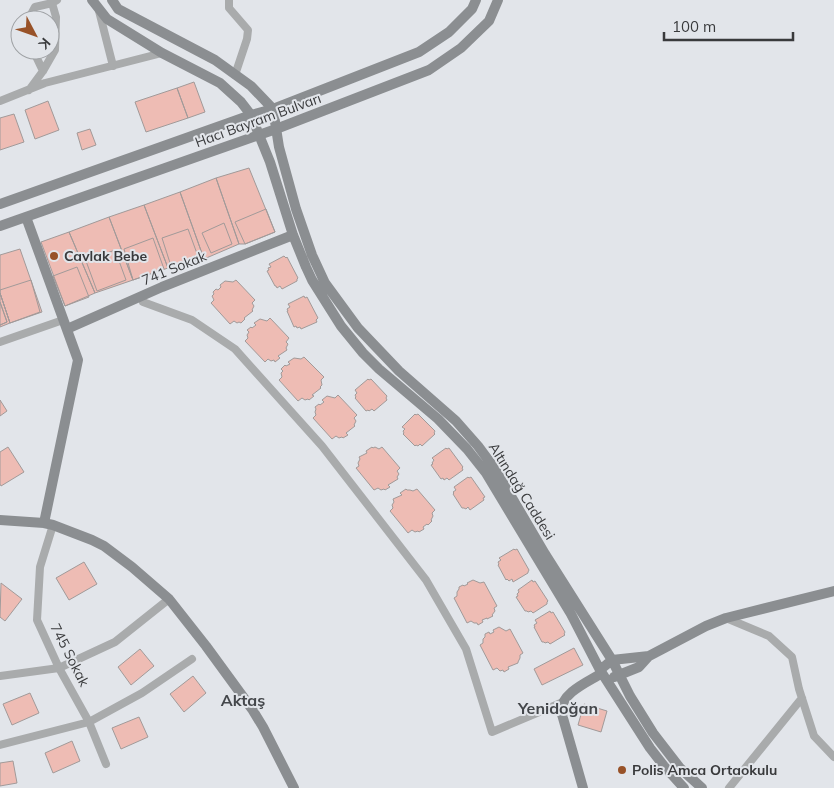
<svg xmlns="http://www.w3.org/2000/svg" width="834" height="788" font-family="Mulish,sans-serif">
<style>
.building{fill:#eebcb4;stroke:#a19a99}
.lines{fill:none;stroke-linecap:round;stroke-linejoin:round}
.street{stroke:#a9abac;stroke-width:8}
.secondary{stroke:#8b8e91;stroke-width:10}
.poi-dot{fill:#985228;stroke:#e2e5ea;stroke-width:2}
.labels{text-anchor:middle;stroke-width:4;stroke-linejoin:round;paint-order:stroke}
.street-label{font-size:14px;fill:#393a3c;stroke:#e2e5ea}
.poi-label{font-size:14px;font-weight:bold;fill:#393a3c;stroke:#e2e5ea;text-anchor:start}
.quarter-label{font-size:16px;font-weight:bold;fill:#44474b;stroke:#e2e5ea}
</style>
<rect width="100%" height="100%" fill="#e2e5ea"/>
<path class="building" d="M194,82L205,112L188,118L177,88Z
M177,88L188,118L146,132L135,102Z
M48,101L59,130L35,139L25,110Z
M14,114L24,142L0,150V118Z
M90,129L96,145L82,150L77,133Z
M249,168L275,232L245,244H239L216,178Z
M216,178L239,244L204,259L180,192Z
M180,192L204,259L168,268L144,205Z
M144,205L168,268L133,280L109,217Z
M266,209L275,232L245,244L235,222Z
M109,217L133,280L95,293L69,232Z
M224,223L232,244L211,253L202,233Z
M188,229L199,259L172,269L162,238Z
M69,232L95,293L65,306L41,242Z
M153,238L164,269L133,280L124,249Z
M20,249L42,312L10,323L0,293V255Z
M115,250L126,280L97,291L86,261Z
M284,256L286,258L287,257L298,278L297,279V281L282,289L280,286L277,288L276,286H275L267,271L269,270L268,268L271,267L269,264Z
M77,267L89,297L65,306L53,276Z
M31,280L40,312L10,323L0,293V290Z
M236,280L255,300L252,303L254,306L252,310L253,311L244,318L245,319L241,323L239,322L237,323L234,321L230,324L211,303L214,300L212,296L214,294L213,292L216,289L218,290L221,287L220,285L225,281L233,282Z
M0,293L10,323L0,327V325L7,322L0,302Z
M304,296L305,298L307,297L318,318L316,320L317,322L301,329L300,327L297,328L296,326L294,327L287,311H288L287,309L290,307L288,304Z
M0,302L7,322L0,325Z
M270,318L289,338L286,342L288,344L286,348L287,350L278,356L280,358L275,362L274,360L271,361L268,359L265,362L245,341L248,338L247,335L249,332L247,330L251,327L252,328L256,325L254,323L260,319L267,321Z
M304,357L324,377L321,380L322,385L320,387L321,388L312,395L314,396L309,400L308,399L305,400L302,398L298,401L279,380L282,377L281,373L283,371L281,369L285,365L286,366L290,364L288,362L294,358L301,359Z
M368,379L369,380L371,379L387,396L386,398L387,400L374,411L372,409L369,411L368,410L366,411L355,398L356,397L355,395L357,393L355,390Z
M338,395L357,415L354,418L356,421L354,425L355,426L346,433L348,435L343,438L342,437L339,438L336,436L332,439L313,418L316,415L315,412L316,409L315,407L319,404L320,405L324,402L322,400L327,396L335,398Z
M0,400L7,411L0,416Z
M415,414L416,415L418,414L435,431L434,433L435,434L422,446L420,444L418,446L416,445L415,446L403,434L404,433L403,431L405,429L402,427Z
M8,447L24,472L1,486L0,484V452Z
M372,447L373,448L375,447L379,449L382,447L400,468L397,471L399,474L397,477L398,479L388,485L390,487L385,490L384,489L381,490L378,488L374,490L356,468L359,466L358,463L360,459L359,457L367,453L366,451Z
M446,448L447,449L449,448L463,467L462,468L463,470L449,480L447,478L444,480L443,478L441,479L431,465L433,464L432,463L434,460L432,458Z
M468,477L469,478L471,477L485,497L483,498L484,500L470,510L468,507L466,509L464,508H462L453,494L454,493L453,492L456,490L454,487Z
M406,489L407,490H410L413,491L417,489L435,510L432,513L433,516L431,520L432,521L428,525L427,524L423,527L424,529L419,532L418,531L415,532L412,530L408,533L390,511L393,508L392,505L394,502L393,499L402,495L400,493Z
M514,549L515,550L517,549L529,570L528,572V573L513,582L512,579L509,581L507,579L506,580L498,565L499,564L498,562L501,560L499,558Z
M84,562L97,584L69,600L56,578Z
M473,580L480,583L484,582L497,606L494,608L495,611L492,615L493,616L487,619V618L482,620L483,622L478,625L477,623H474L471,621L467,623L454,598L457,596V592L459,589V587L463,585L464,586L468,584L467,583Z
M532,580L533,582L535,581L548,601L547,602V604L533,613L531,611L528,612L527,611H525L516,597L518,596L517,594L519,592L518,590Z
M1,583L22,599L5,621L0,617Z
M550,611L551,613L553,612L565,632L564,634L565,635L550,644L548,642L545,643L544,642H542L534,627H535L534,625L537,623L535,620Z
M499,627L506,631L510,629L523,653L520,655V658L518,662V663L508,667L509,669L504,672L503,670L500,671L497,668L493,670L480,645L483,643V639L485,637V634L489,632L490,634L494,632L493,630Z
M574,648L583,665L542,685L534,669Z
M140,649L154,666L131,685L118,667Z
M193,676L206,693L184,712L170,694Z
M30,693L39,713L12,725L3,704Z
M584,704L607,711L601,732L578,725Z
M139,717L148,737L121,749L112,728Z
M72,741L80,761L53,773L45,753Z
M13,761L17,783L0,786V763Z"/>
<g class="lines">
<path class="street" d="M229,0V8L248,30L247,39L235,75
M99,11L113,66
M28,20L35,7L52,3
M33,50L43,71
M29,90L43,71L55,50L56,17L52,3L57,0
M0,101L45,83L162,53
M143,302L192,320L235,349L322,446L426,580L466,649L492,732L563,702
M0,342L63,320
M53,525L40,567L37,620L59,668L89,722L106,764
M726,618L769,636L792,657L799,689L814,736L834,757
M0,676L59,668L115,642L169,599
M0,745L89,722L142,693L192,659
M729,788L802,698"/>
<path class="secondary" d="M92,0L107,19L162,53L220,83L241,102L251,115L270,162L293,235L306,267L312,280L329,307L341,326L363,353L379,369L438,419L467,449L486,473L571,614L600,670L650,748L664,766L684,788
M112,0L118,9L215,60L251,86L273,109
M273,109L279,147L296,209L312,255L325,283L358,328L399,371L456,421L478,446L495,469L545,554L612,660L630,696L653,733L680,768L702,788
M0,204L251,115L273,109L419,52L449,32L472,9L476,0
M26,217L78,360L44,523
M0,226L276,129L429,70L461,48L489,21L498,0
M67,329L162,287L293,235
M0,520L44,523L53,525L92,540L104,546L132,567L169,599L206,646L252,709L263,727L294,788
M600,670L612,660L649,656
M614,677L639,667L649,656L706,626L726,618L834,591
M583,788L561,711C562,692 588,682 602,673"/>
</g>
<g class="poi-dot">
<circle cx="54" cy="256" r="5"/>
<circle cx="622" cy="770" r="5"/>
</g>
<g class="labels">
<g class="street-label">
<text transform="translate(258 120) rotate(-20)" y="5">Hacı Bayram Bulvarı</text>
<text transform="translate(174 268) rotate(-22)" y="5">741 Sokak</text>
<text transform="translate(522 491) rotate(58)" y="5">Altındağ Caddesi</text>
<text transform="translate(70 655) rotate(63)" y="5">745 Sokak</text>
</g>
<g class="poi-label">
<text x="64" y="261">Cavlak Bebe</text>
<text x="632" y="775">Polis Amca Ortaokulu</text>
</g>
<g class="quarter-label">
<text x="243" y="706">Aktaş</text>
<text x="558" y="714">Yenidoğan</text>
</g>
</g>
<g transform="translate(35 35) rotate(131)"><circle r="24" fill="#e2e5ea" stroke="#9ea1a4"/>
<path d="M0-4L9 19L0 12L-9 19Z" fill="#985228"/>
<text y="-8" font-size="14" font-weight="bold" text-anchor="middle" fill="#393a3c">K</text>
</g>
<path d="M664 32v8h129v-8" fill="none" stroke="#393a3c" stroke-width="2.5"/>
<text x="672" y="32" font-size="15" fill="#393a3c" stroke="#e2e5ea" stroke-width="4" paint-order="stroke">100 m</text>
</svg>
